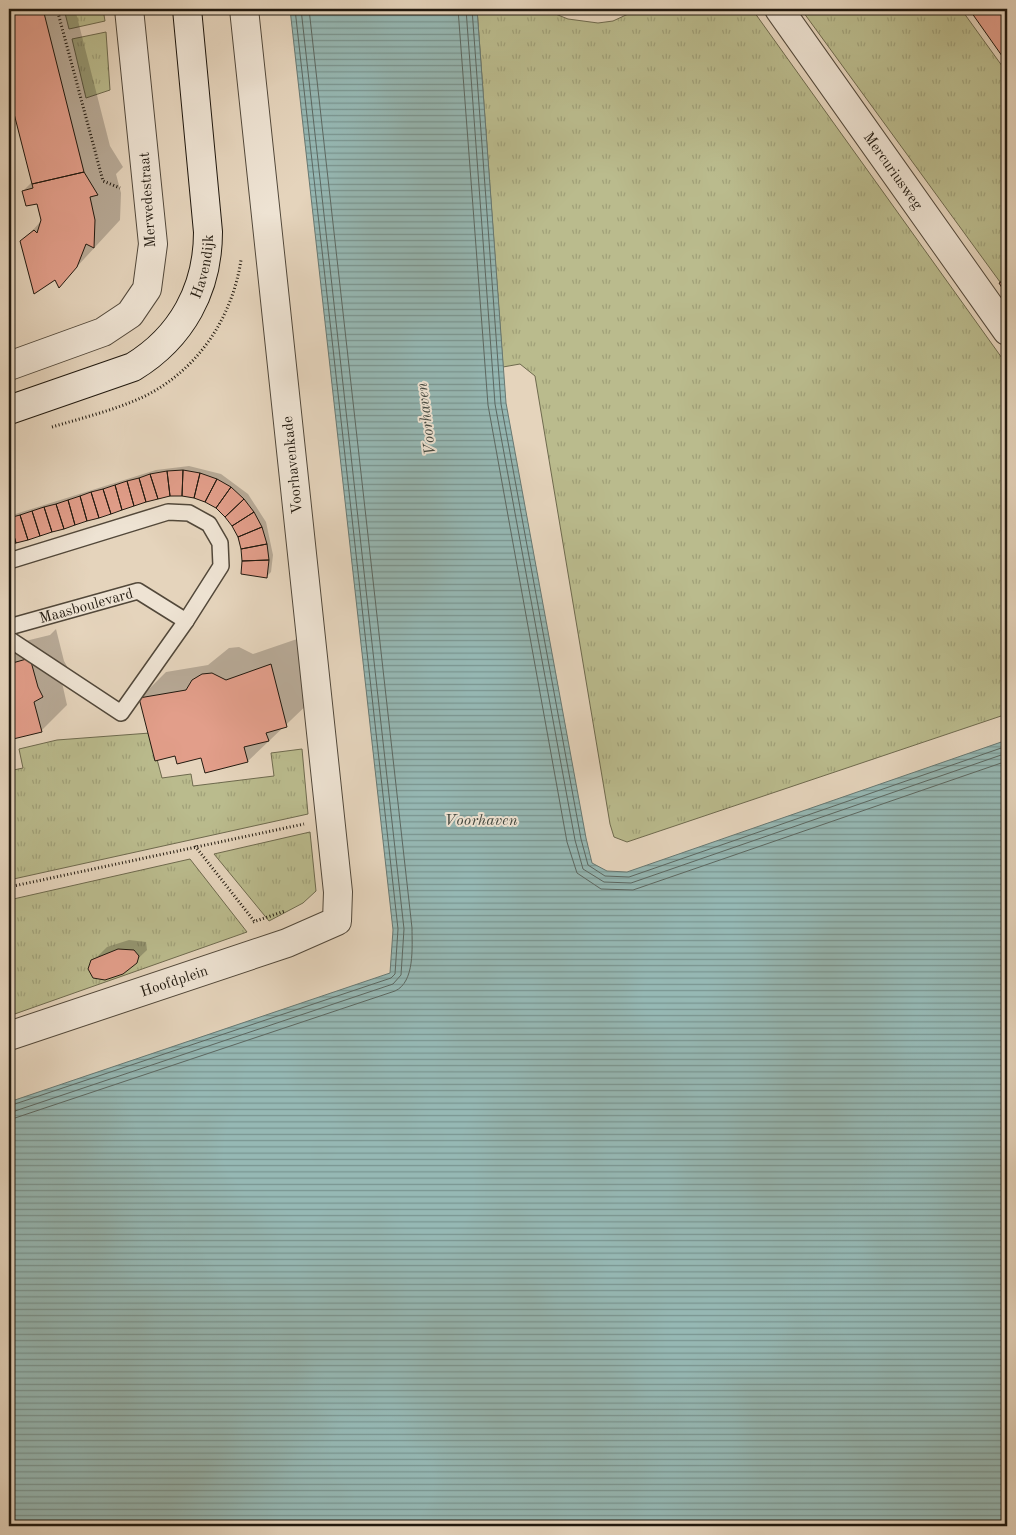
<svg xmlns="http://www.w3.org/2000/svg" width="1016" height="1535" font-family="'Old Standard TT',serif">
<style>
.grass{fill:url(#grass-tufts);stroke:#6e6a4e}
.water{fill:url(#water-rules);stroke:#677872}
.shadow{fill:#0003}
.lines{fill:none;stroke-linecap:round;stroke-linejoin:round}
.shore{stroke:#5c6862;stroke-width:1}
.building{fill:#e29e8a;stroke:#21190f}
.lane-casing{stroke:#52483a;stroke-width:18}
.street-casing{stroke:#52483a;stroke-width:30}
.secondary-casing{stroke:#21190f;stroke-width:30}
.path{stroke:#21190f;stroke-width:3;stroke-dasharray:1 2.5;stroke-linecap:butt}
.lane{stroke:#eee3d3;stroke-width:15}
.street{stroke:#eee3d3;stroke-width:28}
.secondary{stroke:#eee3d3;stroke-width:28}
.labels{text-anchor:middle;stroke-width:4;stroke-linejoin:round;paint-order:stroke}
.street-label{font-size:15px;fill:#21190f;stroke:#eee3d3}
.water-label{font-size:16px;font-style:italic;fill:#444941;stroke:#eee3d3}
</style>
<defs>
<pattern id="grass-tufts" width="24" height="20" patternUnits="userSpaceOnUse" patternTransform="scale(1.25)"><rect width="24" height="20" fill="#babb8d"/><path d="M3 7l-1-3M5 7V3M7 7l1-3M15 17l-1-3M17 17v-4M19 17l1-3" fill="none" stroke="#a0a078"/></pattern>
<pattern id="water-rules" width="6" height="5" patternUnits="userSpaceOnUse" patternTransform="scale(1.25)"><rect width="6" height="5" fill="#96b8b4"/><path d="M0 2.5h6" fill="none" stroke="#7a9591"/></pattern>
</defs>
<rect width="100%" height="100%" fill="#e5d4bc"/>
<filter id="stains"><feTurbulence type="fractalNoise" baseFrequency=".004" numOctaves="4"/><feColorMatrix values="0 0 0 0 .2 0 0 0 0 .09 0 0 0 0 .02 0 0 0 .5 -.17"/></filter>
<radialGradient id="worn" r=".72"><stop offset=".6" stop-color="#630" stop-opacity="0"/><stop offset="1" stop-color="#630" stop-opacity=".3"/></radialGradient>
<path class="grass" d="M64,9H103L105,21L69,29Z
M477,9H543L568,19L598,23L613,21L639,9H752L1007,365V714L627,842L614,837L610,824L535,376L520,364L503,367Z
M801,9H961L1005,70L1007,69V276L1000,282Z
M106,32L110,90L86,98L72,39Z
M150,733L162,778L191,774L193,786L274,776L271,753L302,749L308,814L9,880V771L23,768L19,749L57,740Z
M310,832L316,891L303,903L269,921L214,854Z
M190,859L247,932L9,1016V900Z"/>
<path class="water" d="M290,9H477L506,403L586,838L592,863L607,871L627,872L1007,740V1526H9V1102L390,973L393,930Z"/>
<path class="shadow" d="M9,9H75L110,146L123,167L116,174L121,193L120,220L60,285L22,242L42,220L38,202L23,191L32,182L9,88Z
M971,9H1007V61Z
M189,466L221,474L248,494L266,522L273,555L271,572L266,577L242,549L233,526L217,507L206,501L182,495L158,498L9,545V516L156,470Z
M56,629L64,661L69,670L61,678L67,705L41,731L13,738L9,742V645L50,635Z
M297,639L312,700L248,761L176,755L140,698L166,672L208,665L229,648L239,647L253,654Z
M129,940L146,942L147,950L123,973L101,980L91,974L90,964L107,947Z"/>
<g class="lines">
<path class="shore" d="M458,9L488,405L567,842L577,873L601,889L633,890L1007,761
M466,9L495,404L575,840L583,869L604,882L631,883L1007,753
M472,9L501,404L581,839L588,865L605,876L629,877L1007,746
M9,1106L391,978L395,974L398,929L295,9
M9,1113L393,984L401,975L404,929L301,9
M9,1120L395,991C415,982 412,947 412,928L309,9"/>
</g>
<path class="building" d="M9,9H43L84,172L32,184L9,94Z
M969,9H1007V63Z
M84,172L98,195L90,197L95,220L94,248L86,244L77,267L59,288L55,280L34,294L20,241L34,230L37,233L41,220L37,204L26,206L22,191L33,188L32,184Z
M1007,279V296L999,283Z
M183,470L200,473L194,498L182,496Z
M183,470L182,496H170L167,471Z
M167,471L170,496L158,499L150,474Z
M200,473L217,479L205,502L194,498Z
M150,474L158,499L146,502L139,478Z
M139,478L146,502L134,506L127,481Z
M217,479L231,487L216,508L205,502Z
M127,481L134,506L122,510L115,485Z
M115,485L122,510L111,514L103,489Z
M231,487L244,499L225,517L216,508Z
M103,489L111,514L99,518L91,492Z
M91,492L99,518L87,521L80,496Z
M80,496L87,521L75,525L68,500Z
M244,499L254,512L232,526L225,517Z
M68,500L75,525L64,529L56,504Z
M56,504L64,529L52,532L44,507Z
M44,507L52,532L40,536L32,511Z
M32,511L40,536L28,540L20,515Z
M254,512L262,527L238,537L232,526Z
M20,515L28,540L16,543L9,518Z
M9,519L16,543L9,546Z
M262,527L267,544L241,549L238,537Z
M267,544L269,560L242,561L241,549Z
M269,560L267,578L241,574L242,561Z
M30,658L38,687L43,697L34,702L42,732L9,740V664Z
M271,664L287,727L266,733L269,741L244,747L248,762L205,773L201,758L177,764L175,756L155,761L139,698L186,690L192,680L202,674L212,673L226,680Z
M118,949L134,950L139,956L137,963L123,974L105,980L93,978L88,969L91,960Z"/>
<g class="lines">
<defs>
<g id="lane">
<path d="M9,561L168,512L189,513L209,524L220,543L221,566L186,621L121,713L9,639"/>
<path id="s1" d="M9,627L138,591L186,621"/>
</g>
<g id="street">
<path id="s2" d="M779,9L1007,331"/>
<path d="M9,366L103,332L130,314L147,289L153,244L129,9"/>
<path id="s3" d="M9,1036L287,943L337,921L338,892L244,9"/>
</g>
<g id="secondary">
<path id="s4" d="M9,410L133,367C182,337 208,289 208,232L187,9"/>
</g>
</defs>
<use href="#lane" class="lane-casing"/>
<use href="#street" class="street-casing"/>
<use href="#secondary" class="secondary-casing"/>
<path class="path" d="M57,9L103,181L120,188
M52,427C82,418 115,410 143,397C197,371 232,319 241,260
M195,846L255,922
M9,887L304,824
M253,922L285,911"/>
<use href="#lane" class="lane"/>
<use href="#street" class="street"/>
<use href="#secondary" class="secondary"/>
</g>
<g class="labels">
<g class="street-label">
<text dy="5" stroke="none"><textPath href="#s2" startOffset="198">Mercuriusweg</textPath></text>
<text transform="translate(147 200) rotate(-94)" y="5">Merwedestraat</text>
<text dy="5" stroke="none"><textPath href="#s4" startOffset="258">Havendijk</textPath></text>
<text transform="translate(292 465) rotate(-96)" y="5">Voorhavenkade</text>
<text dy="5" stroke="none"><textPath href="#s1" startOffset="80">Maasboulevard</textPath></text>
<text dy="5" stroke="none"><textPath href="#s3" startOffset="174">Hoofdplein</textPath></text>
</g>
<g class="water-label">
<text transform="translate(425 419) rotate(-97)" y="6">Voorhaven</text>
<text x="481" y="825">Voorhaven</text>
</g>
</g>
<rect width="1016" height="1535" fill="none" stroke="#e5d4bc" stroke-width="30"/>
<rect x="10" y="10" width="996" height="1515" fill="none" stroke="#21190f" stroke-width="2.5"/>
<rect x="15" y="15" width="986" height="1505" fill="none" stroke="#21190f"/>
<rect width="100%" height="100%" filter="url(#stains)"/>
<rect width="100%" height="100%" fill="url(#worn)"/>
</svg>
